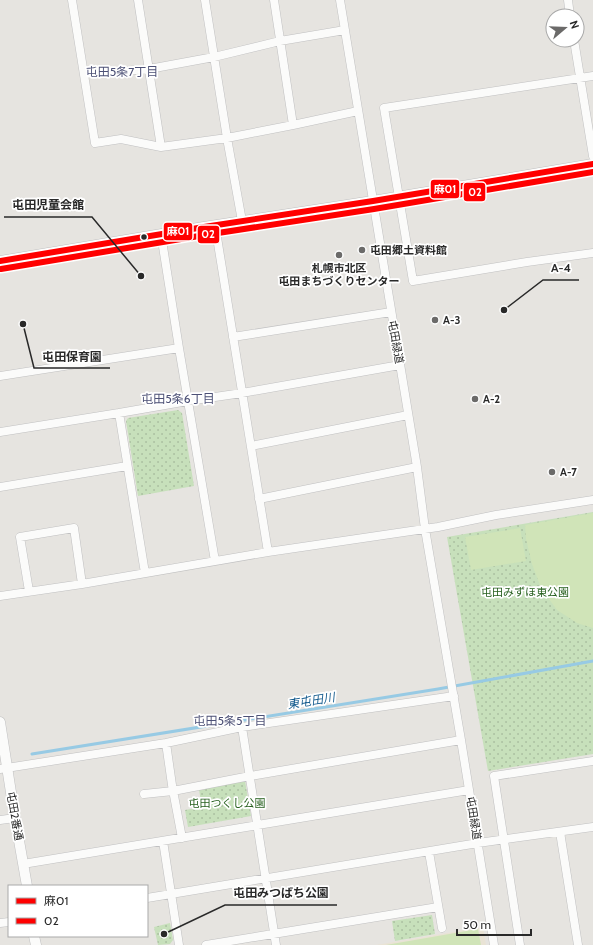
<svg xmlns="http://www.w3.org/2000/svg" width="593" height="945" font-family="Cabin,'Noto Sans JP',sans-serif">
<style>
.education{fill:#e9e3d5}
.park{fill:url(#park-dots)}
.pitch{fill:#d0e4b8}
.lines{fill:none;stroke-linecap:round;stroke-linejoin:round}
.stream{stroke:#97cae4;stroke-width:3}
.minor-casing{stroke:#c0c0c1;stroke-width:9}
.tertiary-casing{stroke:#c0c0c1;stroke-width:11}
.minor{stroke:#fbfbfa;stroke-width:8}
.tertiary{stroke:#fbfbfa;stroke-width:10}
.bus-1-casing{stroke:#fff;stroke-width:9}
.bus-2-casing{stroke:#fff;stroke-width:9}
.bus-1{stroke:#f00;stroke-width:6}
.bus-2{stroke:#f00;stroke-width:6}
.bus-dot{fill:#292929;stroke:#fff;stroke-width:1.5}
.poi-dot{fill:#6b6a69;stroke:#fff;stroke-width:1.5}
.labels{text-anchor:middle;stroke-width:3.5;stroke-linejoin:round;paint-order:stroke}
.poi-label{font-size:11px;font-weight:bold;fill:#292929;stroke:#fff;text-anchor:start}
.street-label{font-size:11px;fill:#292929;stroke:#fff}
.park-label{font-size:11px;fill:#27601f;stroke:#fff}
.neighbourhood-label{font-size:12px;fill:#4d5176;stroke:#fff}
.water-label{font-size:12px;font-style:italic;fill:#175d8f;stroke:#fff}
.leader{fill:none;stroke:#292929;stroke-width:1.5}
.callout-dot{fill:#292929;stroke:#fff;stroke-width:1.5}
.callout-label{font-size:12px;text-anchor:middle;font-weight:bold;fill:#292929;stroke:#fff;stroke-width:3.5;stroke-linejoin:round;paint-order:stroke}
.line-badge{stroke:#fff;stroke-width:1.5}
.badge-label{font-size:11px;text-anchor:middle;font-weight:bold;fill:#fff}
</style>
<defs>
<pattern id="park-dots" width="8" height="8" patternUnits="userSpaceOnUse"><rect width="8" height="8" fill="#c7e0bb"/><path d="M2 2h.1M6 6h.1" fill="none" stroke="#abc0a1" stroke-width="1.8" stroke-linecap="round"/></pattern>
</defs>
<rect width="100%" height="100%" fill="#e6e4e0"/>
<path class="education" d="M483,927L486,945H376Z"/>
<path class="park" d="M178,410L182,413L194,486L138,496L126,421L128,418Z
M593,512V754L488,771L447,537Z
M245,781L251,816L188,827L185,810L202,807L199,790Z
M432,915L435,934L395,941L392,921Z
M170,923L173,940L170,944L158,945L154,927Z"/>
<path class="pitch" d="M593,513V628L577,623L557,610L541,588L532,564L526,539L525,525Z
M520,528L526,561L471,570L465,537Z
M478,929L481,945H386Z"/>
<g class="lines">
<path class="stream" d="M32,754L438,689L593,661"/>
<defs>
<path id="minor" d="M72,0L95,143L121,139L161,147L227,138L293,125L358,111
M138,0L161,147
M205,0L227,138L242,221
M274,0L293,125
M340,0L417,467L425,529L461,740L494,945
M568,0L570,16
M574,40L593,156
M84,74L149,69L214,57L280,41L345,30
M593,76L384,108L413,281L527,262L593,253
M215,225L268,552
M161,234L179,348L215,561
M233,337L391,312
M0,376L179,348
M119,413L145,573
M0,432L119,413L188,401L242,393L400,365
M251,446L408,415
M0,487L127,466
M259,499L417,467
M29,591L20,537L74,528L82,584
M0,596L82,584L268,552L438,527L496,515L593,500
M242,727L276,945
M166,743L172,785L182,838
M0,769L166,743L242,727L454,696
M144,794L173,791L250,776L461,740
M0,820L15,818
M560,832L578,945
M163,841L179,945
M429,852L442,928
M23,864L469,790
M147,898L478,843L593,827
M0,923L9,922
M206,945L438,907
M520,945L494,776L593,761"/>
<path id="tertiary" d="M0,261L204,227L373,201L593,164
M0,722L15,818L27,886
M34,936L36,945"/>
</defs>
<use href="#minor" class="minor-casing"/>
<use href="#tertiary" class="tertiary-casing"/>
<use href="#minor" class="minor"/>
<use href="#tertiary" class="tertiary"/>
<defs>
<path id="bus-1" d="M0,261L204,227L373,201L593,164"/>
<path id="bus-2" d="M1,269L205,235L374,209L593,172"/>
</defs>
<use href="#bus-1" class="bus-1-casing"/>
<use href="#bus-2" class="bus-2-casing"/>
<use href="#bus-1" class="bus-1"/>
<use href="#bus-2" class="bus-2"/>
</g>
<circle class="bus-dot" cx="144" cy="237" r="3.5"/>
<g class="poi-dot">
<circle cx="362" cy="250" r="4"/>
<circle cx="339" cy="255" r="4"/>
<circle cx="435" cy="320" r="4"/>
<circle cx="475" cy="399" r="4"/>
<circle cx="552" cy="472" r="4"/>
</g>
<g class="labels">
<g class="poi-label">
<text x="370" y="254">屯田郷土資料館</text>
<text x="339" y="272" text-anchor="middle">札幌市北区<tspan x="339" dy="13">屯田まちづくりセンター</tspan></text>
<text x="443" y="324">A-3</text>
<text x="483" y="403">A-2</text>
<text x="560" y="476">A-7</text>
</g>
<g class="street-label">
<text transform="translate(396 342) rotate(80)" y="4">屯田緑道</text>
<text transform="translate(15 816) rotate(80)" y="4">屯田2番通</text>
<text transform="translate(474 818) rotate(81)" y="4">屯田緑道</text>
</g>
<g class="park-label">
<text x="525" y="596">屯田みずほ東公園</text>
<text x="227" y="807">屯田つくし公園</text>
</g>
<g class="neighbourhood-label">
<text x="122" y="76">屯田5条7丁目</text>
<text x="178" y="403">屯田5条6丁目</text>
<text x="230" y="725">屯田5条5丁目</text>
</g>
<g class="water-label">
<text transform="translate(311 701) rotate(-9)" y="4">東屯田川</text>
</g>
</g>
<path class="leader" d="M141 276L92 217H4M504 310L543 280H579M23 324L34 368H110M164 934L225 905H337"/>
<g class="callout-dot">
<circle cx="141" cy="276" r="4"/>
<circle cx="504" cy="310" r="4"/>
<circle cx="23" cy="324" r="4"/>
<circle cx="164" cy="934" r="4"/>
</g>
<g class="callout-label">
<text x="48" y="209">屯田児童会館</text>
<text x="561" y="272">A-4</text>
<text x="72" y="361">屯田保育園</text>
<text x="281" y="897">屯田みつばち公園</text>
</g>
<g class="line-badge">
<rect x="430" y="179" width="30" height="20" rx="4" fill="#f00"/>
<rect x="463" y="182" width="23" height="20" rx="4" fill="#f00"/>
<rect x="163" y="222" width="30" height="19" rx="4" fill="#f00"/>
<rect x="197" y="225" width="23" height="19" rx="4" fill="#f00"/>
</g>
<g class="badge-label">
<text x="445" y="193">麻01</text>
<text x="475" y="196">02</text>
<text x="178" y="235">麻01</text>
<text x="208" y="238">02</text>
</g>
<rect x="8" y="885" width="140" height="52" fill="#ffffff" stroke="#a9a9a9"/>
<rect x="16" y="898" width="20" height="6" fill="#ff0000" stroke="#a9a9a9"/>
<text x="44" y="905" font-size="12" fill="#292929">麻01</text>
<rect x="16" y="918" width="20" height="6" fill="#ff0000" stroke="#a9a9a9"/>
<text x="44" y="925" font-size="12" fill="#292929">02</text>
<g transform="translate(565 28) rotate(71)"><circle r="19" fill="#ffffff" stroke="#a9a9a9"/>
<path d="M0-3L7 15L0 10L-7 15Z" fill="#6b6a69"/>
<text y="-6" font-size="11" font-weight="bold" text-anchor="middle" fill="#292929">N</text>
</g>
<path d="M457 929v6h74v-6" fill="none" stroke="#292929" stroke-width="2"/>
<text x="463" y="929" font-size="12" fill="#292929" stroke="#ffffff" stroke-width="3" paint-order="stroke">50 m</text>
</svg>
